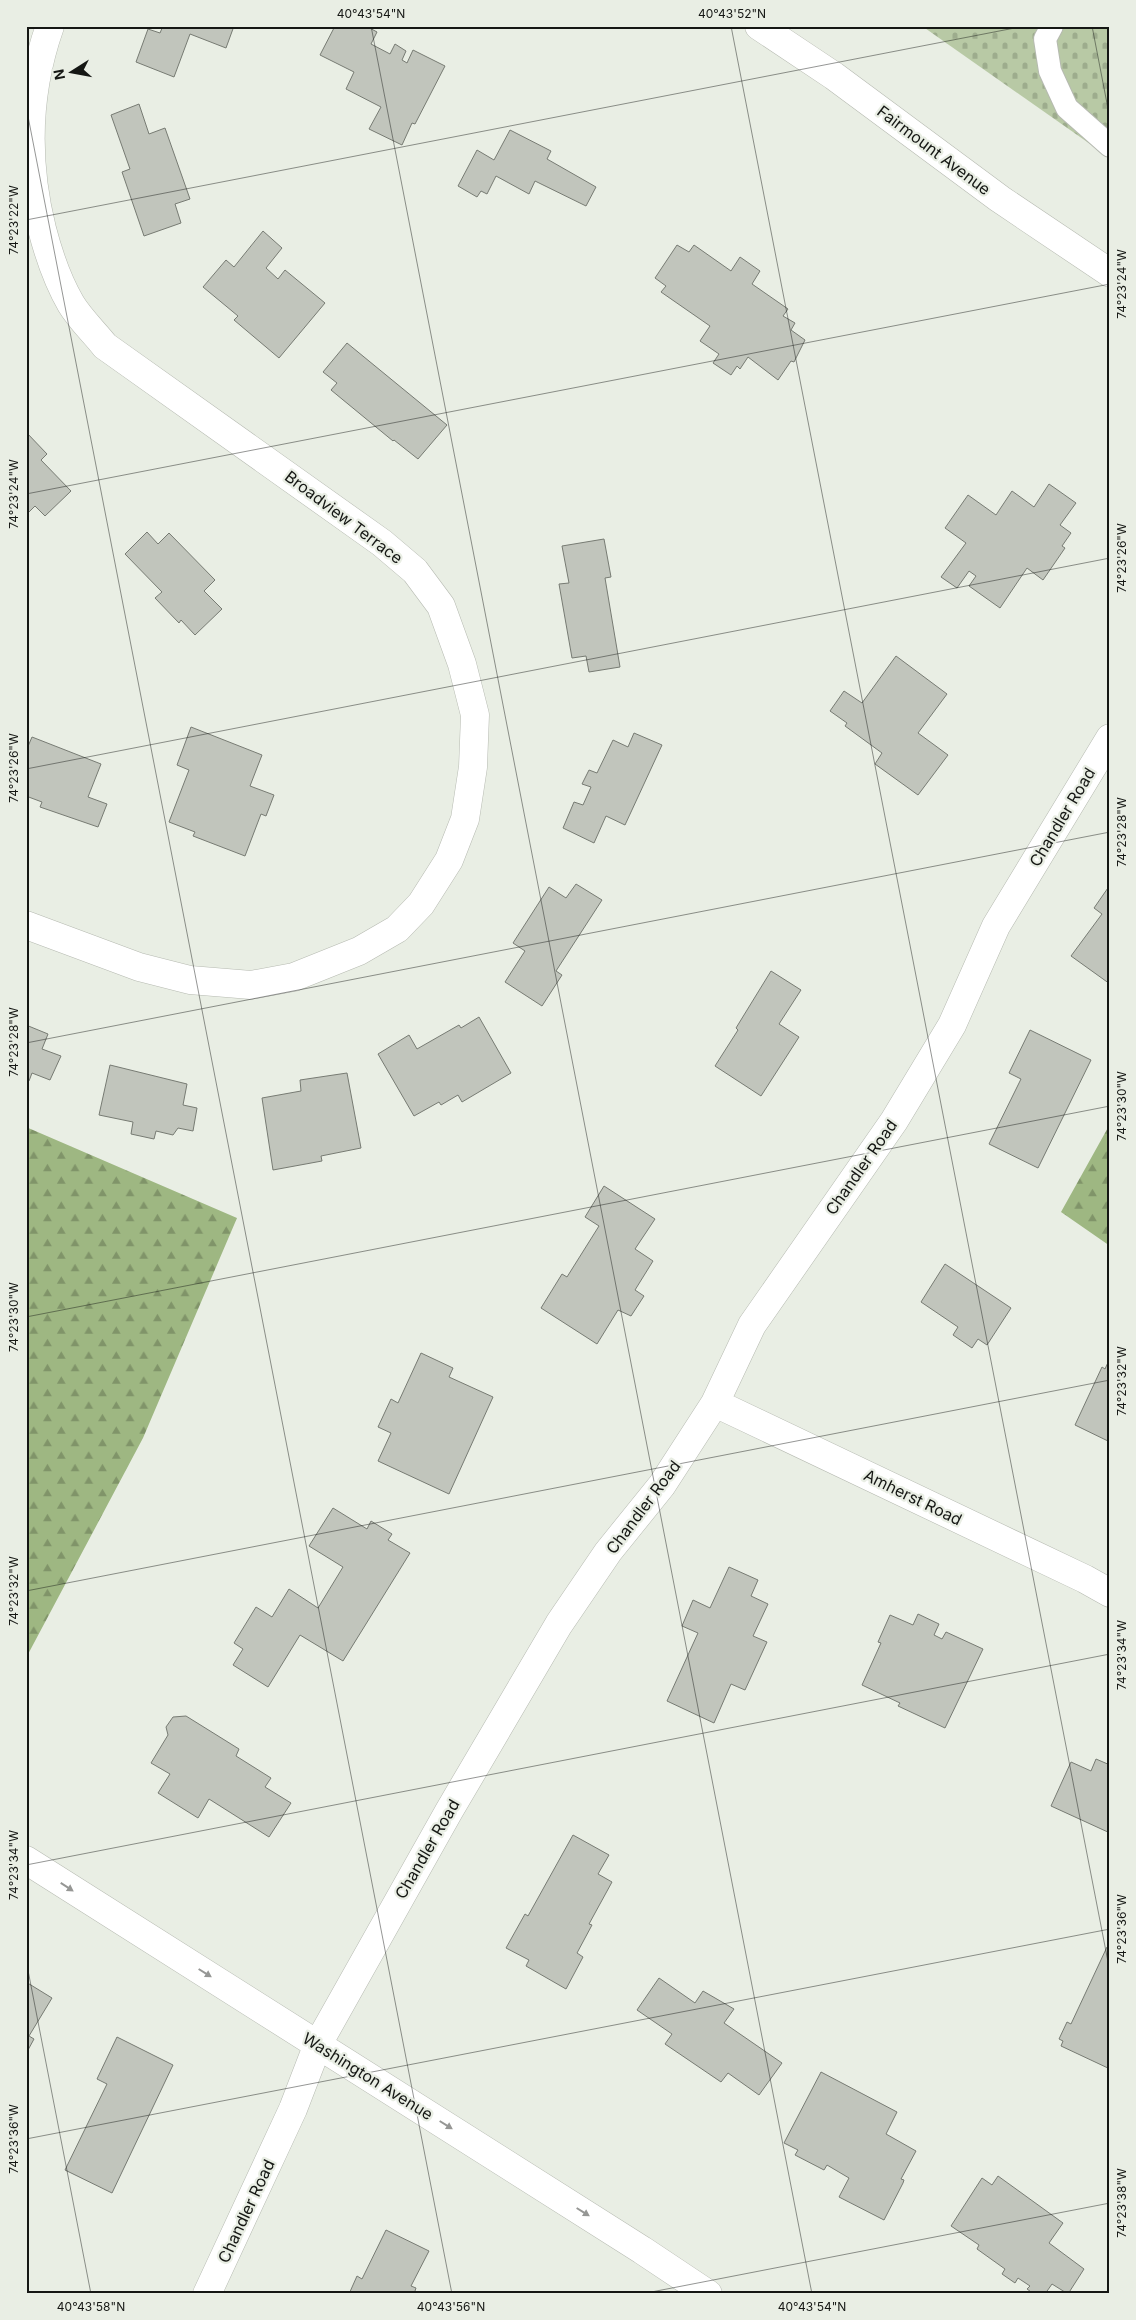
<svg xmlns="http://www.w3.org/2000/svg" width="1136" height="2320" font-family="Inter,sans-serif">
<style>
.forest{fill:url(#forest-firs)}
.cemetery{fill:url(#cemetery-stones)}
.building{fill:#c1c5bc;stroke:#777b73}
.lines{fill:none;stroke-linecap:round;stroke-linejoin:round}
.lane-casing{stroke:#b6bab1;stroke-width:24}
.street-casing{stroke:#b6bab1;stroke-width:29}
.secondary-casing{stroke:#b6bab1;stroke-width:29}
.lane{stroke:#fff;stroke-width:22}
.street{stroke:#fff;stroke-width:28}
.secondary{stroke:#fff;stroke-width:28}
.oneway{fill:#969795}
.ticks{fill:none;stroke:#151714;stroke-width:1;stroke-opacity:0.45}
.labels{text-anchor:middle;stroke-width:4.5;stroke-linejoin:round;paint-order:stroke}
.street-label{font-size:16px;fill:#151714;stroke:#e9eee4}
.neatline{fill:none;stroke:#151714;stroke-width:2}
.ticks-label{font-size:12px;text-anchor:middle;fill:#151714}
</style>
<defs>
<pattern id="forest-firs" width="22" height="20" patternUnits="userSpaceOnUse" patternTransform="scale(1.25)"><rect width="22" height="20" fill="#9eb782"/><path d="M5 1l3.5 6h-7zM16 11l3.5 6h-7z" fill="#809469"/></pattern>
<pattern id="cemetery-stones" width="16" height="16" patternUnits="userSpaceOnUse" patternTransform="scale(1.25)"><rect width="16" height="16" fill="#b8c9a5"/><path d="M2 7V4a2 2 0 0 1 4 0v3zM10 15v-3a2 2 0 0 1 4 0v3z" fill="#9dac8d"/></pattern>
</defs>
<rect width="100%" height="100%" fill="#e9eee4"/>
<path class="forest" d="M1110,1124V1246L1061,1212Z
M26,1127L237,1218L143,1438L26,1658Z"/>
<path class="cemetery" d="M922,26H1110V158Z"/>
<path class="building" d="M163,26H234L226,48L190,34L174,77L136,62L148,29L160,33Z
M335,26H366L377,32L371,44L390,54L395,44L406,51L402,60L407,63L413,50L445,66L415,124L412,123L402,145L369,129L381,107L346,89L354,72L320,55Z
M139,104L149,134L165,128L190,199L175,204L181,223L144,236L122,172L130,169L111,115Z
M510,130L551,151L547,159L596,187L586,206L535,181L529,194L496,176L487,194L481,191L477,197L458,186L477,150L494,160Z
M263,231L282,248L266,268L278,279L285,270L325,303L279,358L234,320L238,316L203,287L226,260L234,267Z
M677,245L689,252L694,245L731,271L740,257L760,271L752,284L788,309L783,316L795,323L791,330L805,340L794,362L791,361L778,380L748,357L740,369L737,366L731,375L713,363L719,354L700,341L710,326L661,292L666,286L655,278Z
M347,343L447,425L418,459L394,440L393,441L331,390L337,383L323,372Z
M26,432L47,454L41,460L71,491L45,516L35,506L26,515Z
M1049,484L1076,503L1060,525L1071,533L1062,546L1065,548L1043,580L1027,568L1000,608L969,586L976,576L969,571L957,588L941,577L966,543L945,528L968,495L996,515L1012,491L1034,507Z
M147,532L158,544L169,533L215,580L204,591L222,609L195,635L181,620L179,623L155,598L162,592L125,554Z
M604,539L611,577L605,578L620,667L589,672L586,656L572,658L559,584L569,583L562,546Z
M896,656L947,694L918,733L948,755L918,795L875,764L882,753L845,726L847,723L830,711L844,691L862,703Z
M191,727L262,755L250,786L274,795L266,816L261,814L245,856L193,836L195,832L169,822L189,770L177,765Z
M634,733L662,745L625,825L606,816L594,843L563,828L574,802L583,805L591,787L582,784L589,770L597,773L613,740L628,747Z
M32,737L101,764L88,797L107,804L98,827L40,807L42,802L26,796V751Z
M576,884L602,900L556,971L562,975L542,1006L505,982L525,951L513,943L549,887L566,898Z
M1110,885V984L1071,956L1102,914L1094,908Z
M771,971L801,990L779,1024L799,1037L761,1096L715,1066L738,1030L736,1028Z
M479,1017L511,1073L462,1102L458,1095L441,1105L439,1102L414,1116L378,1054L409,1035L417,1049L459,1025L461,1028Z
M26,1025L48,1034L42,1049L61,1056L50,1080L32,1073L29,1081L26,1080Z
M1030,1030L1091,1060L1038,1168L989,1144L1021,1079L1009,1073Z
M110,1065L187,1084L183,1105L197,1108L193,1131L178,1128L173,1135L156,1131L154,1139L131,1134L133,1122L99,1115Z
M347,1073L361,1148L321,1156L322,1161L273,1170L262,1098L301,1091L300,1080Z
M604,1186L655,1219L635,1249L653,1261L635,1290L644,1296L631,1316L618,1310L597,1344L541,1308L562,1274L567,1277L599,1226L585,1217Z
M945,1264L1011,1308L987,1345L978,1339L972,1348L953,1335L958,1327L921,1302Z
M421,1353L453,1368L449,1377L493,1397L449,1494L378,1461L391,1433L378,1427L391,1399L398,1403Z
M1110,1358V1442L1075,1425L1102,1367L1105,1369Z
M333,1508L367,1529L371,1521L392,1534L388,1540L410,1553L343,1661L300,1635L268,1687L233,1665L243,1649L234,1643L256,1607L272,1617L289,1589L318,1608L343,1567L309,1546Z
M729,1567L758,1580L751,1596L768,1604L753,1636L767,1642L745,1690L731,1684L714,1723L667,1701L698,1633L682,1626L693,1600L710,1608Z
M918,1614L939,1624L934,1635L942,1639L946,1632L983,1649L945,1728L898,1706L900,1703L862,1685L881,1643L878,1642L890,1615L913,1625Z
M186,1716L239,1749L236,1756L271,1778L265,1787L291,1803L269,1837L209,1799L198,1818L158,1793L170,1774L151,1763L168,1735L166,1727L173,1717Z
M1096,1759L1110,1765V1833L1051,1806L1071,1762L1091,1771Z
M573,1835L609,1855L598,1874L612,1882L589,1924L592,1925L577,1953L583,1957L566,1989L526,1966L529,1960L506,1948L525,1914L528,1916Z
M1107,1947L1110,1949V2069L1061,2046L1063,2041L1059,2039L1067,2022L1071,2024Z
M659,1978L695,2003L703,1991L734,2009L724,2023L782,2063L759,2095L728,2073L721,2082L665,2044L672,2034L637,2010Z
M26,1982L52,1998L29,2036L34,2039L28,2050L26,2049Z
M117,2037L173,2065L112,2193L65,2170L107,2084L97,2079Z
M821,2072L897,2112L886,2134L916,2151L901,2179L904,2180L903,2183L884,2220L839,2197L849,2178L827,2165L824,2170L795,2155L798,2150L784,2143Z
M998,2176L1063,2223L1049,2243L1084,2269L1068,2294L1052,2284L1045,2294H1034L1027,2289L1030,2286L1018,2278L1015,2283L1002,2274L1005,2269L977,2249L979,2245L951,2226L982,2178L992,2185Z
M386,2230L429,2251L411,2286L416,2288L414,2294H349L357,2276L362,2279Z"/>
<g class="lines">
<defs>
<path id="lane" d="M1052,26L1045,39L1050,71L1067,108L1110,146"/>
<path id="street" d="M26,925L139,967L190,980L251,985L294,977L359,951L397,929L421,904L449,860L465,819L473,767L475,715L462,664L441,606L415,571L382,543L105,346C94,332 80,319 71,304C57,280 49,256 42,229C25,160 26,94 50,26
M715,1403L1085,1579L1110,1593
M26,1860L642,2250L708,2294
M207,2294L293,2109L318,2044L449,1811L559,1624L608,1552L662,1485L715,1403L752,1325L894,1121L952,1025L996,926L1110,738"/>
<path id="secondary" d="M759,26L834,76L1000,199L1110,273"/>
</defs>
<use href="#lane" class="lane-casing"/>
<use href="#street" class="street-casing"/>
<use href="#secondary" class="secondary-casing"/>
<use href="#lane" class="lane"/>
<use href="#street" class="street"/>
<use href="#secondary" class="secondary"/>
</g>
<defs><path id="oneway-solid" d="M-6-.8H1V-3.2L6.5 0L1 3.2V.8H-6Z" transform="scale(1.25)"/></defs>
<g class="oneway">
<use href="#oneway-solid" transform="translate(67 1887) rotate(33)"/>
<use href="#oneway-solid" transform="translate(205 1973) rotate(32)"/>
<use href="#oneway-solid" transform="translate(446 2125) rotate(32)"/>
<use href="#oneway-solid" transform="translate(583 2212) rotate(32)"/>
</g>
<path class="ticks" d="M371,26L812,2294M731,26L1110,1972M1092,26L1110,119M26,106L452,2294M26,220L1025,26M26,494L1110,284M26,769L1110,558M26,1043L1110,832M26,1317L1110,1106M26,1591L1110,1380M26,1865L1110,1654M26,1960L91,2294M26,2139L1110,1929M641,2294L1110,2203"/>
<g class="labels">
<g class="street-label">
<text transform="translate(934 150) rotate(37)" y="6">Fairmount Avenue</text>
<text transform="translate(344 517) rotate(37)" y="6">Broadview Terrace</text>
<text transform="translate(1062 817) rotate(-59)" y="6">Chandler Road</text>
<text transform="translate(861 1167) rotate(-55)" y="6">Chandler Road</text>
<text transform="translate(913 1497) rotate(26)" y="6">Amherst Road</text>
<text transform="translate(643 1507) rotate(-53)" y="6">Chandler Road</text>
<text transform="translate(427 1849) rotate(-60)" y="6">Chandler Road</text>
<text transform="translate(368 2076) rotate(32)" y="6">Washington Avenue</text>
<text transform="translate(246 2211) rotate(-65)" y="6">Chandler Road</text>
</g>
</g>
<rect width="1136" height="2320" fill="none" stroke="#e9eee4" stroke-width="55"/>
<g transform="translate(72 72) rotate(259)" stroke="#e9eee4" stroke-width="4" paint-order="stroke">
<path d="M0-4L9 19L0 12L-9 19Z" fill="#151714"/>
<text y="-8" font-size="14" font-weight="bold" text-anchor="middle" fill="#151714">N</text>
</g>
<rect x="28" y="28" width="1080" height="2264" class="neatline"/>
<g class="ticks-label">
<text x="371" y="18">40°43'54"N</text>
<text x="732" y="18">40°43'52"N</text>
<text transform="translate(14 220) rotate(-90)" y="4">74°23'22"W</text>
<text transform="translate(1122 284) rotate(-90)" y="4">74°23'24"W</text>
<text transform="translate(14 494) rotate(-90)" y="4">74°23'24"W</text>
<text transform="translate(1122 558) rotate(-90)" y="4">74°23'26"W</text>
<text transform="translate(14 768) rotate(-90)" y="4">74°23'26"W</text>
<text transform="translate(1122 832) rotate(-90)" y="4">74°23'28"W</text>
<text transform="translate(14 1042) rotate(-90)" y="4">74°23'28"W</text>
<text transform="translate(1122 1106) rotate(-90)" y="4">74°23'30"W</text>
<text transform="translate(14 1317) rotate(-90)" y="4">74°23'30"W</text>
<text transform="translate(1122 1381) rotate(-90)" y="4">74°23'32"W</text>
<text transform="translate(14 1591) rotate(-90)" y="4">74°23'32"W</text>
<text transform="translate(1122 1655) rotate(-90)" y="4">74°23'34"W</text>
<text transform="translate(14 1865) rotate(-90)" y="4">74°23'34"W</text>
<text transform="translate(1122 1929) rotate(-90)" y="4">74°23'36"W</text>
<text transform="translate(14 2139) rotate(-90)" y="4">74°23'36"W</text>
<text transform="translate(1122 2203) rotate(-90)" y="4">74°23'38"W</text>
<text x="91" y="2311">40°43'58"N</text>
<text x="451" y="2311">40°43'56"N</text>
<text x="812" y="2311">40°43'54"N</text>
</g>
</svg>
